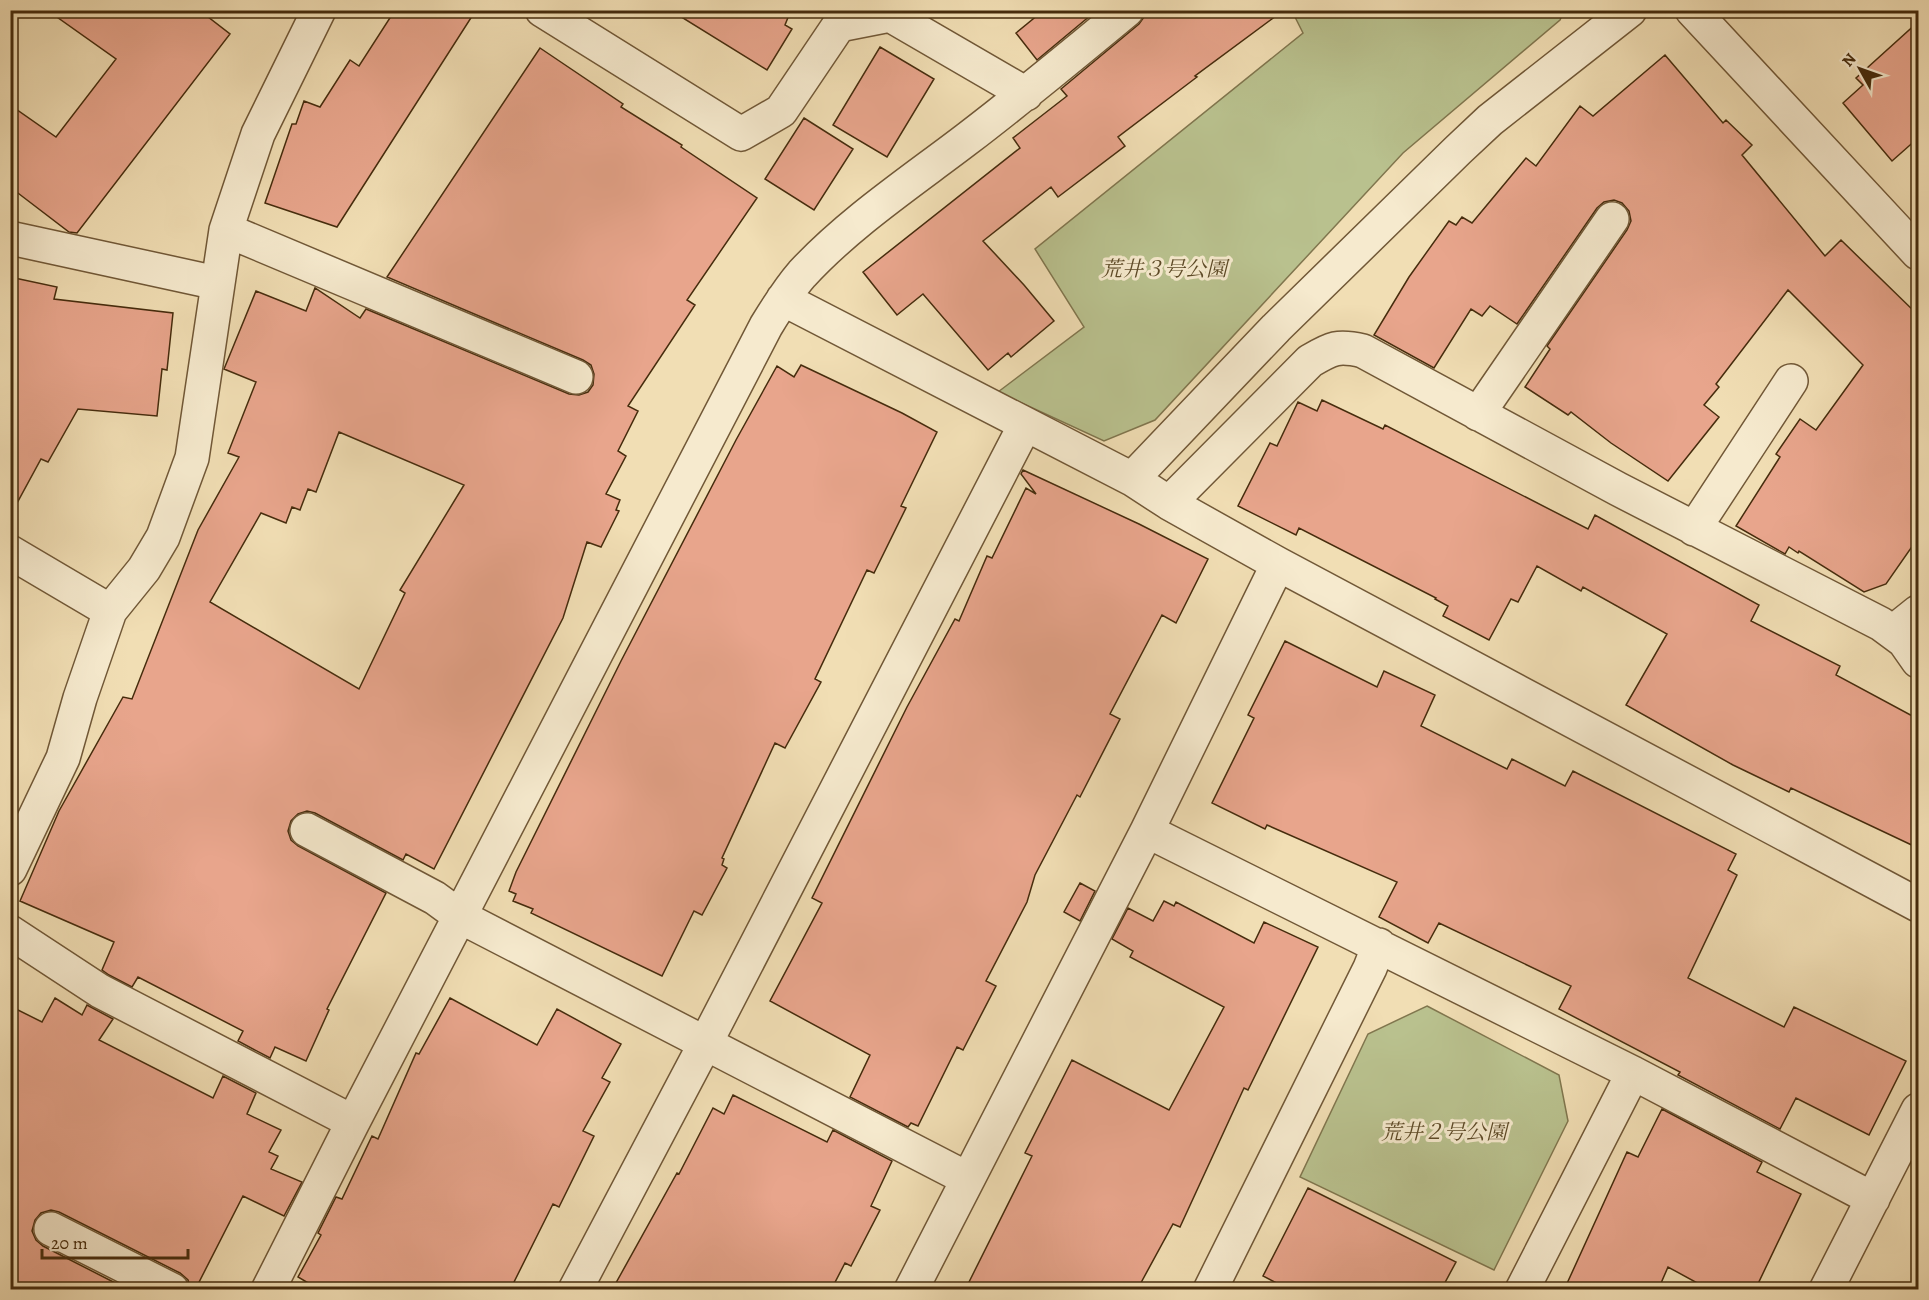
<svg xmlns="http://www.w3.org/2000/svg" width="1929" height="1300" font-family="Alegreya,'Noto Serif JP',serif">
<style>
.green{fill:#b9c18e;stroke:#80764e;stroke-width:1.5}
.building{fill:#e8a58c;stroke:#462c0d;stroke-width:1.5;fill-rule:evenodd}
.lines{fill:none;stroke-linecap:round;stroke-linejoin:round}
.minor-casing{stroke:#715837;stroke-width:36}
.minor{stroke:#f6eace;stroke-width:33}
.labels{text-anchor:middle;stroke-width:6;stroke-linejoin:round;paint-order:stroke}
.park-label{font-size:21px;font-style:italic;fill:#5d4a27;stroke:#f6eace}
</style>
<rect width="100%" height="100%" fill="#f1deb4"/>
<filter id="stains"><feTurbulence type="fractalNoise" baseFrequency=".00333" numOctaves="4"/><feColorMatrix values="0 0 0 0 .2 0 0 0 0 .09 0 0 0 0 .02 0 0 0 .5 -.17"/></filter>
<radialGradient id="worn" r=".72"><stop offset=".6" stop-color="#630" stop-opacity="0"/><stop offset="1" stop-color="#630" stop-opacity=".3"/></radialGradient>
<path class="green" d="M1292,11H1564L1560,20L1403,153L1155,420L1104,441L998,392L1084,327L1035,249L1303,33Z
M1427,1006L1559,1075L1568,1121L1494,1270L1300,1177L1368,1034Z"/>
<path class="building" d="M47,10H199L230,34L77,233L69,232L10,187V105L56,137L116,59Z
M395,10H476L337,227L265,203L292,124H296L304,101L320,107L350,60L359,66Z
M670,10H791L785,25L792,29L767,70Z
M1044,10H1097L1037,60L1016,33Z
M1145,10H1284L1195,76L1197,77L1118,137L1125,146L1058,197L1051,187L983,241L1024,285L1054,321L1011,357L1008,353L988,370L923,294L897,315L863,272L1020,148L1013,138L1067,96L1061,89L1139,24L1144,17Z
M1918,22V138L1892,161L1843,103L1863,85L1856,78Z
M880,47L934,79L887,157L833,125Z
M540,48L623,104L621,107L682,145L681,147L757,198L687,300L695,305L628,406L638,411L618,451L626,456L606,494L620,500L616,510L619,511L601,547L587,542L563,618L434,869L406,854L403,860L315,813L307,811L298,814L291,821L288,831L291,840L298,846L386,893L327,1009L329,1010L306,1061L275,1047L270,1058L238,1041L243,1031L138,977L132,987L109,975L102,970L114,942L20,901L59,811L123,697L132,699L198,530L239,457L228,453L256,382L224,369L256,291L306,311L315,288L360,318L366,309L569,394L579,395L588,392L593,385L594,374L591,365L583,360L387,277ZM339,432L464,485L400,590L405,593L359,689L210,602L261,513L286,523L292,507L300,510L308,489L316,492Z
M1665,55L1723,123L1726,120L1752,145L1742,155L1825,256L1841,240L1918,315V538L1886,584L1864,592L1799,551L1798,553L1789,547L1785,554L1736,526L1780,457L1776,454L1800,419L1816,430L1863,365L1788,290L1716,384L1719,387L1704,405L1719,417L1668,481L1611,443L1571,412L1568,415L1525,387L1550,349L1547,346L1627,230L1631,221L1629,211L1622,203L1614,200L1604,202L1597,208L1517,324L1490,306L1482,316L1471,309L1434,368L1374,335L1409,277L1449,221L1456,225L1462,217L1472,223L1526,158L1536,166L1580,106L1593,116Z
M804,118L853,149L814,210L765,179Z
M10,277L57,287L54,299L173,313L167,370L162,369L157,416L78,409L48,462L41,459L10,516Z
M801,365L902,413L937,432L901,506L906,508L874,573L867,570L815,679L821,682L785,748L775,743L722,858L724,859L722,865L727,868L702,915L694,911L662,976L531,913L533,909L513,901L516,894L509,891L516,872L621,661L736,440L777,366L794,377Z
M1322,400L1383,429L1385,425L1588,529L1595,515L1759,605L1751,621L1840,666L1836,675L1918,719V848L1791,788L1789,792L1733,765L1626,705L1667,634L1583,587L1581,591L1537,566L1518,602L1511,599L1489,640L1443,616L1448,606L1435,599L1436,598L1299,528L1296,535L1238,506L1270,443L1277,446L1298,402L1317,411Z
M1023,470L1139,524L1208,559L1176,623L1162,615L1110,714L1120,719L1080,797L1077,795L1035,875L1027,902L986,981L996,986L963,1050L957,1047L918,1126L911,1123L908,1127L850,1097L870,1055L770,1001L822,903L812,898L907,707L955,619L959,621L987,556L992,558L1026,488L1036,494L1021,474Z
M1285,641L1377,687L1384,671L1435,695L1421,726L1507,769L1512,759L1565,786L1573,771L1736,854L1728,870L1737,875L1688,978L1784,1027L1794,1007L1906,1061L1869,1135L1796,1098L1780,1129L1678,1075L1680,1072L1559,1009L1571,986L1439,923L1428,943L1379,917L1397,882L1267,825L1265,829L1212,803L1254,718L1248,715Z
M1080,883L1095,891L1080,921L1064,912Z
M1164,901L1174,906L1176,902L1254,943L1264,922L1318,947L1248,1090L1244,1088L1180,1227L1173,1224L1137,1290H965L1032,1156L1025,1153L1072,1060L1169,1110L1224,1007L1130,957L1133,951L1112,939L1128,908L1153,921Z
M55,998L82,1015L87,1005L113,1019L99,1040L213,1098L223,1076L256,1093L247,1114L281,1130L269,1152L278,1156L271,1169L302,1182L284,1216L243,1196L195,1290H191L188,1280L180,1273L59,1212L51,1210L41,1213L35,1220L32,1231L36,1240L43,1246L129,1290H10V1006L42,1022Z
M450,998L537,1045L557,1009L621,1044L602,1078L610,1082L583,1131L594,1136L559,1207L553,1204L510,1290H320L298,1277L321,1235L318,1233L336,1197L342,1199L372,1136L378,1139L416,1053L419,1054Z
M733,1095L827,1142L833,1130L892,1161L871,1206L880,1210L851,1266L845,1263L831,1290H612L677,1173L679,1174L713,1108L724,1114Z
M1662,1109L1762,1162L1757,1172L1801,1194L1755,1290H1710L1668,1267L1658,1290H1564L1627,1152L1638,1157Z
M1308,1188L1456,1262L1441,1290H1290L1263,1276Z"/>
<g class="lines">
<defs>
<path id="minor" d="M542,10L741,134L781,111L839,25L890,15L1026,94
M1692,10L1918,253
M226,230L576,377
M10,238L217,283
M783,299L1132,479L1169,503L1278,564L1918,905
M1478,414L1612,219
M1132,479L1276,328L1458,150L1490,120L1630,10
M1169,503L1310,361C1332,348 1338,345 1363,351L1618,489L1881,624L1904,641L1918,661
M1694,529L1791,381
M10,552L110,611
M1893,632L1918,612
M307,830L435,898L461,917L968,1179
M1147,831L1633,1073L1873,1199
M10,869L63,758L80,698L110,611L144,569L163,537L192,458L226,230L258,134L319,10
M10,932L100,991L353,1122
M51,1229L172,1290
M268,1290L353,1122L766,326C777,308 788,290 802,274C849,223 912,181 967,139C1022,97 1074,54 1127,10
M575,1290L706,1042L1025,425
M911,1290L1147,831L1278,564
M1210,1290L1370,968L1379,945
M1522,1290L1633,1073
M1826,1290L1918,1110"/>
</defs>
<use href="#minor" class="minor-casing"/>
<use href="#minor" class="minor"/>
</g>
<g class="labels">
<g class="park-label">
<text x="1164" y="276">荒井３号公園</text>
<text x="1444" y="1139">荒井２号公園</text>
</g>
</g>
<rect width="1929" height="1300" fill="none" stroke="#f1deb4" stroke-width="36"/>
<rect x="12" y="12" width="1905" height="1276" fill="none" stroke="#462c0d" stroke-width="3"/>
<rect x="18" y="18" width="1893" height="1264" fill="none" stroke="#462c0d" stroke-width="1.5"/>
<g transform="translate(1860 69) rotate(310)" stroke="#f6eace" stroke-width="4.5" paint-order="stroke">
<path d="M0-4.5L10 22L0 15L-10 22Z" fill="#462c0d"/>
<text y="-9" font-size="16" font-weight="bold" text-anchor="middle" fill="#462c0d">N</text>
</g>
<path d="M42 1249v9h146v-9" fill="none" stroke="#462c0d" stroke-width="3"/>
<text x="51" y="1249" font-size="18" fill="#462c0d" stroke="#f6eace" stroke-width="4.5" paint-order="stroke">20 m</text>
<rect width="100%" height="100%" filter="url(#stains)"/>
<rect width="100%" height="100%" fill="url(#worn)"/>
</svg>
